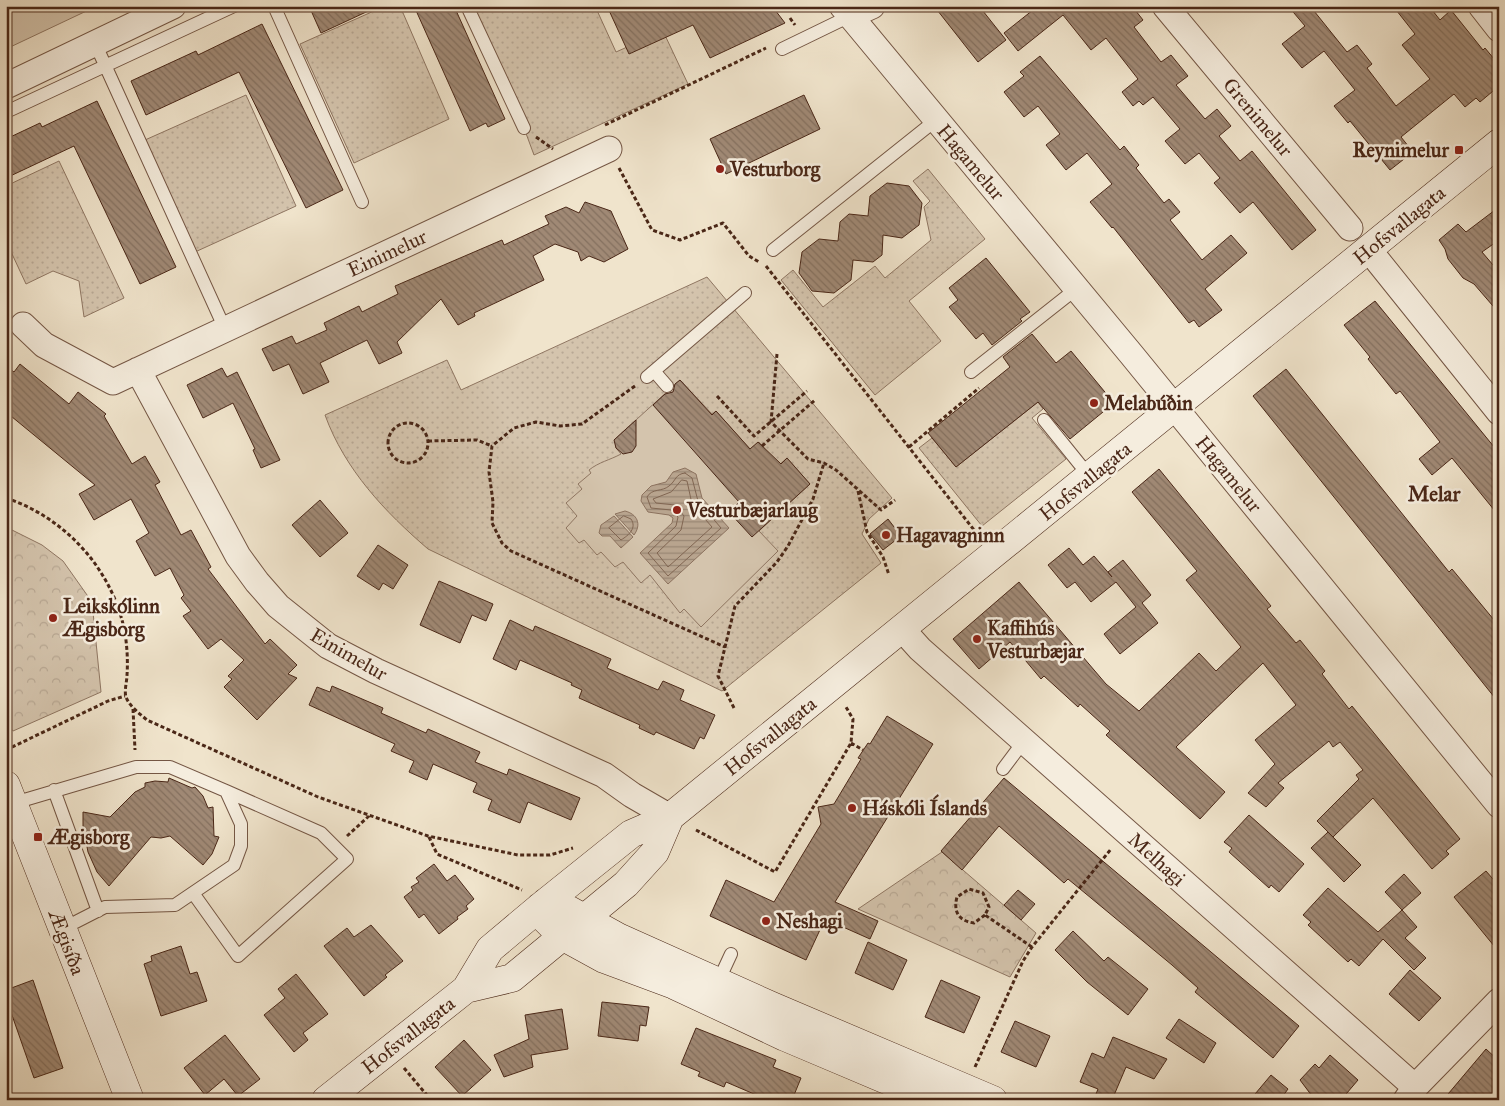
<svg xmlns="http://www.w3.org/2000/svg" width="1505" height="1106" font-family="'IM FELL Great Primer',serif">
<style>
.grass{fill:url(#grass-dots);stroke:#8f7662}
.park{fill:url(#park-crowns);stroke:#8f7662}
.pitch{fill:#d4c4ad;stroke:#8f7662}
.water{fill:url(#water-rules);stroke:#8c725e}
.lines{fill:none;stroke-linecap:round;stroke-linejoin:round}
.shore{stroke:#816652;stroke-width:1}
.building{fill:url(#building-back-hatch);stroke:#4a2717}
.lane-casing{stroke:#745644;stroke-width:14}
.street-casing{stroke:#745644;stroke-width:27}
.secondary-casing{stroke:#4a2717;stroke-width:29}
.path{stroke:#4a2717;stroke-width:3;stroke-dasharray:4 2.5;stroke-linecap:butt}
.lane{stroke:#f5edde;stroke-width:12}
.street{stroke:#f5edde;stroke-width:25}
.secondary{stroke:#f5edde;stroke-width:28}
.poi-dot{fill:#8f2418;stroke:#f5edde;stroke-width:2}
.labels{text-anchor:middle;stroke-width:5;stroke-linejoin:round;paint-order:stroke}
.street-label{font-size:20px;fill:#4a2717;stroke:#f5edde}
.poi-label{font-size:20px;font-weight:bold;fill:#4a2717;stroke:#f5edde;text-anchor:start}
.neighbourhood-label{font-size:21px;font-weight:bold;fill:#4a2717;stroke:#f5edde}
</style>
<defs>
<pattern id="grass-dots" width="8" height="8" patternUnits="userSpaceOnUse" patternTransform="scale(1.25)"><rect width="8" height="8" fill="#d4c4ad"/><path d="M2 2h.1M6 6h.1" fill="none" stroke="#b8a894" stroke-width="1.8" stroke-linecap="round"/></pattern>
<pattern id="park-crowns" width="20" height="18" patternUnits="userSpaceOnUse" patternTransform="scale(1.25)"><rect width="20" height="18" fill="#d4c4ad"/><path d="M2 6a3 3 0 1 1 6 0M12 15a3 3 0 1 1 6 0" fill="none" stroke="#b8a894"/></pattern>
<pattern id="water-rules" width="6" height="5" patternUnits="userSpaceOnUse" patternTransform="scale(1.25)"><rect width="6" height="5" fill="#b8a48e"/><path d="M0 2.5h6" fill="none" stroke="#988673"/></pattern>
<pattern id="building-back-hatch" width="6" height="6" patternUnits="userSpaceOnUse" patternTransform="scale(1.25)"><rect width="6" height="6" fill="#a08975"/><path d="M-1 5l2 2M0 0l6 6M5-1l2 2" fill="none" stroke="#84705f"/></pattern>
</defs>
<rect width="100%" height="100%" fill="#f0e4cc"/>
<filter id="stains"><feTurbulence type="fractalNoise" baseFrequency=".004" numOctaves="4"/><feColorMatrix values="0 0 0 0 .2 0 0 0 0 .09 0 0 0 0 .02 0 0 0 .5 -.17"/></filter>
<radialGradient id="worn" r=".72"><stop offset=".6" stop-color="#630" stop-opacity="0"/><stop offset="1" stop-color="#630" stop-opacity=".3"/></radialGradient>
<path class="grass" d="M385,6H400L449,119L354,163L300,44Z
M479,6H595L616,52L663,31L688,84L534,155L524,128L473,20Z
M246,95L296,206L195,252L145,140Z
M59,161L124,298L84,317L79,281L53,271L26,284L6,241V186Z
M928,169L985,239L909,301L941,341L875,395L781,280L793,270L823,307L875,266L885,278L931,240L924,207L930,201L913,181Z
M707,277L892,498L869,519L862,534L881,563L722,691L428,549C385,512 345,470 325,415L447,360L461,390Z
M1038,402L1043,409L1032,418L1066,459L982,526L919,448L932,438L956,467Z"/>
<path class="park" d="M6,527L42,545L63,561L92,602L101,692L13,731L6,722Z
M942,852L1036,933L1010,977L858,909Z"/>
<path class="pitch" d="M6,6H97L6,49Z
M680,380L712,414L716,411L750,449L759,442L765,449L758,456L772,471L787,458L810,484L759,531L778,551L701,627L684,609L680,613L650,575L641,583L623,562L615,567L601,552L597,555L584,540L579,543L566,528L577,516L566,503L582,489L578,484L591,473L589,470C599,462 610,460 621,454L616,448L615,439Z"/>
<path class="water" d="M685,468L696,474L702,498L729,528L668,584L640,553L672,523L673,518L669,515L648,512L641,501L642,495L651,486L666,482L673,472Z
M625,511C637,514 642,524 634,535L615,514Z
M614,516L633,537L621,548L610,536H602L599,533L601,525Z"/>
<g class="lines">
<path class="shore" d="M685,473L692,478L698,501L721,528L668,576L648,553L676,526L678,517L671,510L651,508L647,497C652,488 662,492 669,486C676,481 675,474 685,473Z
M682,480L687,481L692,504L712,527L668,567L657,553L681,530L684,516L675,505L656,503L653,499L671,492Z
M624,516L631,519C637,528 629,535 621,540L609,528Z"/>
</g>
<path class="building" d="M309,6H379L321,33Z
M414,6H454L505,119L488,127L486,123L470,131Z
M607,6H772L785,23L710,58L693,25L629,54Z
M934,6H979L1006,40L978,62Z
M1038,6H1132L1143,20L1134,27L1161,62L1171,55L1188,76L1176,85L1205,119L1217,109L1231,126L1219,136L1240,161L1252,151L1316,230L1292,250L1253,202L1240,213L1214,183L1220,178L1199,153L1185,164L1165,141L1180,129L1153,97L1143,105L1139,101L1133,106L1122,92L1138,79L1106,38L1091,50L1063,15L1018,51L1004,33Z
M1288,6H1310L1347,52L1357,45L1372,64L1367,68L1396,106L1430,79L1402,45L1415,34L1393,6H1429L1440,20L1451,10L1483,50L1485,48L1499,65V86L1480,102L1476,98L1465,107L1454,94L1401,137L1413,152L1390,170L1350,121L1348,123L1334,106L1355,90L1324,51L1302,68L1282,44L1305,26Z
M262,24L343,190L306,208L239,72L146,115L131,81L196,51L198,55Z
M1040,56L1120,150L1124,146L1139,165L1136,168L1164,203L1169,199L1180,212L1170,220L1202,260L1231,235L1247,253L1205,289L1222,310L1199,327L1194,320L1189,323L1113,227L1112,228L1090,202L1112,184L1087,153L1066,170L1046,145L1060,134L1038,106L1024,117L1004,92L1024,76L1020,72Z
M804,95L820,129L726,174L710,139Z
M97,101L176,267L140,284L74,146L6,178V139L40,123L42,127Z
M887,183L909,186L922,203L919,225L902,238L883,235L882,255L873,262L853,260L851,280L834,293L812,291L799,273L802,252L819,239L838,241L840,222L849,214L868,216L870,196Z
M585,202L611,211L628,249L604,262L589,256L581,261L578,252L555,244L533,256L544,280L474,313L475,316L458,325L441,299L397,342L402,353L379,364L367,340L320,363L329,382L303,394L289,364L273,371L262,349L292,336L296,344L327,330L324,323L359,306L362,312L398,294L395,286L502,240L504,245L549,224L545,216L566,207L579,213Z
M1499,207V240L1482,252L1499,272V313L1474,284L1463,278L1448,259L1445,249L1439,240L1458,224L1466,232Z
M986,258L1030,312L1020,319L1022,321L992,345L983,333L976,339L949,307L958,300L949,288Z
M1375,301L1499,453V516L1452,458L1432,475L1419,459L1440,442L1400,391L1396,394L1368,359L1370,357L1344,325Z
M1032,334L1056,363L1071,351L1114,403L1070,439L1038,402L956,467L928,433L1010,367L1003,357Z
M20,364L69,404L78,392L106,414L104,416L132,464L145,456L160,482L155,485L181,535L191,530L211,567L208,569L265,644L270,639L297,665L288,674L297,678L257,720L224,687L232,679L228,676L244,660L221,639L208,649L183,616L191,611L181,598L184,595L170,568L155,576L136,541L149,533L131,499L94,520L79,494L95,485L6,412V366L14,372Z
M222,368L227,377L237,372L280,460L261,468L253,450L255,449L233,403L203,418L187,385Z
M1286,369L1449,572L1452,569L1499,626V703L1253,396Z
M680,380L712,415L716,411L750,449L758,442L781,464L787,458L810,484L752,537L729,512L739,502L653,405L665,394L673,392L675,384Z
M636,420V446L632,452L623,454L616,448L614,440Z
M1159,469L1271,606L1267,609L1296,643L1300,640L1325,671L1322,674L1349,709L1352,706L1460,839L1446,851L1449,854L1432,869L1373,798L1333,837L1317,821L1359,779L1356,775L1363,770L1340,742L1333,747L1329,741L1278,783L1284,788L1266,807L1248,793L1275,764L1255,740L1296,705L1263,663L1176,747L1225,792L1200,819L1106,735L1110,731L1080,704L1078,707L1044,676L1041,679L1010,642L979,669L953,639L1019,582L1106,684L1139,711L1199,653L1216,671L1241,647L1186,580L1197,571L1132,492Z
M320,500L348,533L320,557L292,525Z
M888,519L901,536L883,550L870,534Z
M378,545L408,565L393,589L383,583L379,590L357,576Z
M1069,548L1083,565L1094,556L1112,577L1108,572L1123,560L1151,595L1142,603L1158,623L1120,654L1104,634L1136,607L1116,582L1091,602L1075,582L1067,588L1048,565Z
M439,581L493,604L486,621L472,615L460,643L420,625Z
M510,620L533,631L535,626L611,659L607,668L658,690L663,681L684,690L680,700L715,715L704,739L700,737L694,749L656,732L654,735L639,728L640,725L579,698L582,690L571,685L572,683L520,660L516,670L493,659Z
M332,686L383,708L381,713L426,733L428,729L480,752L475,762L507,775L509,769L580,798L571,820L528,802L520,823L488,810L492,800L473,792L477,783L433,764L427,780L409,772L414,761L391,751L395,744L309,705L317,687L330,692Z
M887,716L933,744L835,902L878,921L870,939L825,919L806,960L710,916L726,880L774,902L821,824L818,807L834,804L861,759L858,758L868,743L870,744Z
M169,778L192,788L195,787L203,796L208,808L213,807L214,836L219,837L212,854L203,865L170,836L161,838L151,837L109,886L97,872L88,852L83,826V812L110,817L135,792L145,787V783L155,781L168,782Z
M1004,778L1299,1026L1273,1058L1195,992L1198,988L1172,965L1068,879L1064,883L999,826L962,870L941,851Z
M1249,815L1304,864L1279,892L1271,885L1269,888L1229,852L1232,848L1224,842Z
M1328,832L1361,865L1344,882L1311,848Z
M434,864L447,881L455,875L474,899L466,906L468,909L457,917L458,919L439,934L424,914L419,918L404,897L413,890L411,887L419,882L416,878Z
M1486,871L1499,886V952L1454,897Z
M1404,874L1421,893L1402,910L1385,892Z
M1328,888L1378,932L1402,910L1417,927L1405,938L1426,958L1414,970L1383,939L1359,966L1351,959L1348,962L1308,925L1311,922L1303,915Z
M1018,890L1035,904L1021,920L1004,905Z
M371,925L403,961L385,975L387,977L364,996L324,946L347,928L354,937Z
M1073,931L1104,961L1108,957L1148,989L1128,1015L1087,982L1055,950Z
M868,942L907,960L893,990L855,973Z
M181,946L190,974L197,972L207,1001L161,1016L144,964L152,961L151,956Z
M1410,970L1441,998L1419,1021L1389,994Z
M296,974L328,1014L303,1033L308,1040L294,1052L264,1015L285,998L278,989Z
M33,980L63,1068L34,1078L6,998V990Z
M941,980L980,997L964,1033L925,1017Z
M602,1002L649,1007L646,1026L640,1025L638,1041L598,1036Z
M562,1009L568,1049L531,1055L533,1067L504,1077L494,1055L529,1039L525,1015Z
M1179,1019L1216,1043L1204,1063L1166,1038Z
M1015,1021L1050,1036L1036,1067L1001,1052Z
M696,1028L776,1060L773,1067L801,1078L792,1100H768L726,1082L724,1087L698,1076L700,1072L681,1064Z
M225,1035L260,1079L238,1096L224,1079L205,1095L184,1068Z
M1113,1037L1167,1059L1154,1079L1126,1067L1112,1100L1096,1094L1098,1089L1080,1082L1092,1053L1104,1058Z
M464,1040L491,1070L462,1096L435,1067Z
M1486,1049L1499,1061V1100H1443Z
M1330,1055L1358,1080L1341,1100H1315L1300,1080L1315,1064L1319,1068Z
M1271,1075L1288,1089L1280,1100H1250Z"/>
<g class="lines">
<defs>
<path id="lane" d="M274,6L362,202
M467,6L524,128
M95,43L225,329
M782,49L850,16
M6,112L234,6
M773,250L936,120
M654,371L667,386
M971,372L1076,289
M647,377L745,293
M1044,420L1090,477
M1003,769L1024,741
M54,790L98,911
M14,803L136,767H170L226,791L241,824V846L234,865L175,905L105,907L62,929
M193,893L238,956L347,859L321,833L226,791
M718,982L731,954"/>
<path id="street" d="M842,6L1131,354L1499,805
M1165,6L1350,228
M1481,6L1499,29
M850,16L872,6
M6,86L173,6
M1369,250L1499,412
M23,325L44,345L113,382L609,149
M138,370L238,556L257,582L278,606L328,646L376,671L604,775L632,795L670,817
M902,629L920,649L1415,1087
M1406,1100L1415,1087L1499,1001"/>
<path id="secondary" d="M6,785L130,1100
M546,902L562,906L618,937L772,1006L993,1100
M540,907L543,917L562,936L604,959L674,985L785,1037L934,1100
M466,989L512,978L626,884L655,852L670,817
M326,1100L466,989L490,949L540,907L631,834L670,817L1499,143"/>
</defs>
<use href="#lane" class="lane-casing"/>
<use href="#street" class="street-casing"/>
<use href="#secondary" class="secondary-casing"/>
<path class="path" d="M790,18L795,25
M605,125L766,48
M536,137L553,149
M619,168L652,230L680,240L723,223L749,256L759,262
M766,266L978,535
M777,354L771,422L808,459L824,463L836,470L881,510L895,500
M635,386L582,424L560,426L536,422L514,428L492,446L489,472L493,502L492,523L502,543L511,551L725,647
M717,396L754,436L807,391
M388 443a20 20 0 1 1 40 0a20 20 0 1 1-40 0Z
M428,441L477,440L492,446
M762,446L815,400
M909,447L979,388
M858,491L867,532L883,557L889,575
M6,498C66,518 113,570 125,633C127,646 128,661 127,675C127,681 124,691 126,697C130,707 139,713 147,720L318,797L428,836L518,855H550L573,848
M734,708L718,676L735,606L777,562L788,546L813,499L824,463
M133,709L135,750
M851,743L863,750
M6,750L108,701L125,696
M696,830L775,872L851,743L853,719L846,707
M347,836L369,816
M429,837L437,854L522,890
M985,915L974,923C959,921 953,912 957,897L969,889L983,893L989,907L985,915L1032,947
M975,1067L1023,961L1032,947L1111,849
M404,1068L431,1100"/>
<use href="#lane" class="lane"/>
<use href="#street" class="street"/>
<use href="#secondary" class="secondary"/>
</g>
<g class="poi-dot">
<rect x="1454" y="145" width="10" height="10" rx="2.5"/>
<circle cx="720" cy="169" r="5"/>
<circle cx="1094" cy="403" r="5"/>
<circle cx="677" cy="510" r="5"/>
<circle cx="886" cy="535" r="5"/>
<circle cx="53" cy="618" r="5"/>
<circle cx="977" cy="639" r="5"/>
<circle cx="852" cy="808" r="5"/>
<rect x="33" y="832" width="10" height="10" rx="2.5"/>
<circle cx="766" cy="921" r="5"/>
</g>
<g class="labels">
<g class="street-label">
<text transform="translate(1258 117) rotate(50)" y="7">Grenimelur</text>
<text transform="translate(971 162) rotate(50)" y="7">Hagamelur</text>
<text transform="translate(1399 225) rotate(-39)" y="7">Hofsvallagata</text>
<text transform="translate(387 253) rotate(-25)" y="7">Einimelur</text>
<text transform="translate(1229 474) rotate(51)" y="7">Hagamelur</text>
<text transform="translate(1085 481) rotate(-39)" y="7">Hofsvallagata</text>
<text transform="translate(349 654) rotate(30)" y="7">Einimelur</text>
<text transform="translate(770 736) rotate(-39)" y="7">Hofsvallagata</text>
<text transform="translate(1157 859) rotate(42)" y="7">Melhagi</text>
<text transform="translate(67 942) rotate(69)" y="7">Ægisíða</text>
<text transform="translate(408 1035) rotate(-38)" y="7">Hofsvallagata</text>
</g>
<g class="poi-label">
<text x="1449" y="157" text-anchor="end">Reynimelur</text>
<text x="730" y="176">Vesturborg</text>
<text x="1104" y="410">Melabúðin</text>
<text x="687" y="517">Vesturbæjarlaug</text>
<text x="896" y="542">Hagavagninn</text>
<text x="63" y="613">Leikskólinn<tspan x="63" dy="23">Ægisborg</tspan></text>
<text x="987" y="635">Kaffihús<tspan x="987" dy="23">Vesturbæjar</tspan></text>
<text x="862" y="815">Háskóli Íslands</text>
<text x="48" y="844">Ægisborg</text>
<text x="776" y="928">Neshagi</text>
</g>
<g class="neighbourhood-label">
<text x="1434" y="501">Melar</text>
</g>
</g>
<rect width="1505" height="1106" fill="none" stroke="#f0e4cc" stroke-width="25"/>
<rect x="8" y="8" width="1490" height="1091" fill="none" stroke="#4a2717" stroke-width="2.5"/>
<rect x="12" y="12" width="1480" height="1081" fill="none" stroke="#4a2717"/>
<rect width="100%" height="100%" filter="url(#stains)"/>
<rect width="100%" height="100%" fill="url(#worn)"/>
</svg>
